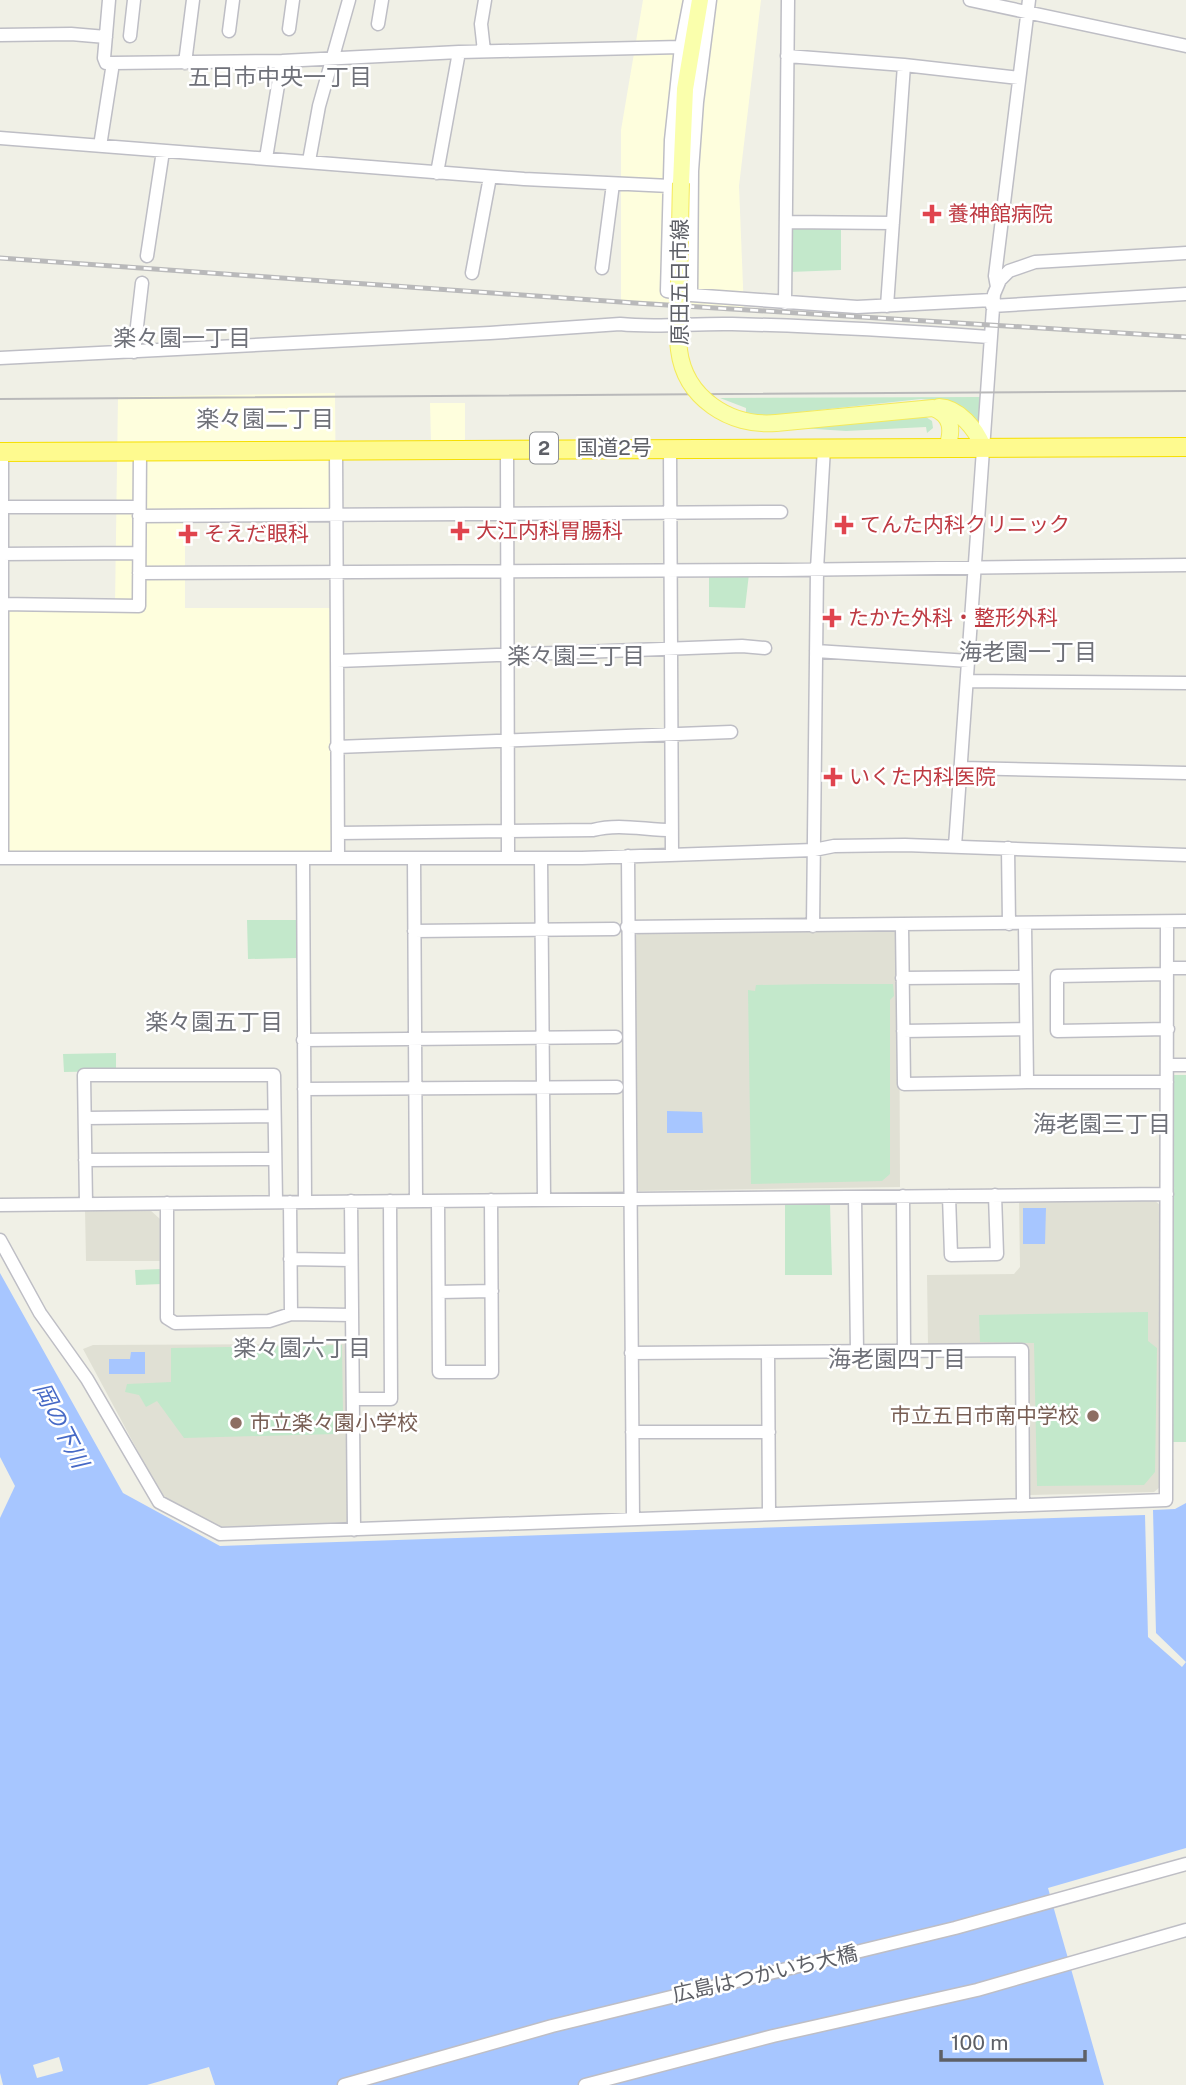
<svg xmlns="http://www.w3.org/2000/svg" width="1186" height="2085" font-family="'Public Sans','Noto Sans JP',sans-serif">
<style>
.commercial{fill:#fefedd}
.education{fill:#e0e0d4}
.green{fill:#c3e8cb}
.water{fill:#a7c6ff}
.pier{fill:#f0f0e6}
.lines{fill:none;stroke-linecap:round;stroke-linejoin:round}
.minor-casing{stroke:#bebec5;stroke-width:15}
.major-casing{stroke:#f4ea5c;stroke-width:18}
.highway-casing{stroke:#f6df00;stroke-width:20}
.minor{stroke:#fff;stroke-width:12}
.major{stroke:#faffac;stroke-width:16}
.highway{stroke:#fefa8f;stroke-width:18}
.tram{stroke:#b9b9ba;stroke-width:2}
.rail-casing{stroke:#b9b9ba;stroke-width:5}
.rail{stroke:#fff;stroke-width:2.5;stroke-dasharray:8;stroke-linecap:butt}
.major-bridge-casing{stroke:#f4ea5c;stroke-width:18;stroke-linecap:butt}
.major-bridge{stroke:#faffac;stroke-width:16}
.health-dot{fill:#e0444e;stroke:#fff;stroke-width:2.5}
.education-dot{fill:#8d6e63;stroke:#fff;stroke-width:2.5}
.labels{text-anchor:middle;stroke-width:5;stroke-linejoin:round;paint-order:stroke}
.shield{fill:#fff;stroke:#8e9095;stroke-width:2}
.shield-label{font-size:19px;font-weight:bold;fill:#5e6067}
.health-label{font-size:21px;fill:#be3a42;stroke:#fff;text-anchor:start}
.street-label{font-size:21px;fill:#5e6067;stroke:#fff}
.education-label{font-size:21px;fill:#785e54;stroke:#fff;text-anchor:end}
.neighbourhood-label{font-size:23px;fill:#6f7179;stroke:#fff}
.water-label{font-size:23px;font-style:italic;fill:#4669c6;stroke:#fff}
</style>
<rect width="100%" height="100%" fill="#f0f0e6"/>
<path class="commercial" d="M643,0H761L739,186L744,311L621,302V130Z
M335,393L336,514L185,515V608H334L339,857L2,858L4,604L115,605L118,397Z
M430,403H465V441H431Z"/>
<path class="education" d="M895,929L899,933L900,1187L639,1191L634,1187L633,938L638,933Z
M1154,1200L1160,1205V1487L1154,1492L1030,1495L1027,1492L1026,1344L928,1345L927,1275L1014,1274L1020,1267L1019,1202Z
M85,1209H149L160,1219L161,1261H86Z
M348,1344L350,1522L219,1527L163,1498L83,1349L93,1345Z"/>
<path class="green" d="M790,225L841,227V270L790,272Z
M980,397L978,425L945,401L921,399L764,416L746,414V408L720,398Z
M912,417H926L932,421L933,428L927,433L926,427L846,431L800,428Z
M709,574H749L745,608L709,607Z
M247,920H297V958L248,959Z
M818,984H893L894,996L890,1000V1174L882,1181L751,1184L748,990L755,991L756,985Z
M116,1053V1071L64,1072L63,1054Z
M1171,1075H1186V1442H1170Z
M830,1203L832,1275H785V1204Z
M162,1269V1284L136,1285L135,1270Z
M1148,1312V1341L1157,1348L1155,1472L1144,1485L1037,1486L1034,1343L980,1342L979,1315Z
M342,1345L343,1412L336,1415V1434L184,1438L157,1401L146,1407L139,1395L125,1392L127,1384L171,1382V1348Z"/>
<path class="water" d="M667,1111L702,1112L703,1133H667Z
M1023,1208H1046L1045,1244H1023Z
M0,1273L123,1493L220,1546L1145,1515L1148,1637L1182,1667L1186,1662L1156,1633L1153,1510L1175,1509L1186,1503V1848L1048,1888L1104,2085H215L209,2067L147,2085H3L0,2073V1518L15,1486L0,1457Z
M131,1352H145V1374H109V1359H130Z"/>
<path class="pier" d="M59,2057L63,2071L37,2078L33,2065Z"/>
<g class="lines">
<defs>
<path id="minor" d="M109,0L104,58L106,63H113
M690,0L681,47L671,140L667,291L691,295L857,307L992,300
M970,0L1186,46
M378,24L382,0
M289,29L293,0
M229,31L233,0
M0,35L71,34L106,37
M130,36L134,0
M484,51L481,24L485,0
M787,56L904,65L1019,78
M185,63L193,0
M0,138L524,179L670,186
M100,146L113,63L282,61L459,52L681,47
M266,158L282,61
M309,161L319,106L349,0
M437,173L459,52
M786,222L893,223
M147,256L163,151
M602,268L613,184
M472,273L490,177
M997,287L995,276L1029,0
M691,295L692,171L697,102L710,0
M785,303L788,0
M887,306L904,65
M992,306L1186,294
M134,352L142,283
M0,358L490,333L620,324C656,328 695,323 732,324C818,326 904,331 989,337
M670,448L672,855
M507,449L508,857
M336,450L338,858
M0,507H139
M139,516L781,512
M0,554L139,553
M139,573L780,570L1186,565
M0,604L139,606L140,451
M816,651L969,661
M337,661L742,646L765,648
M968,681L1186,683
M336,747L731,732
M961,768L1186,773
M338,833L593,830C619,823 645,830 672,830
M955,846L994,294L1000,280L1009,271L1035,262L1186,253
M1008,848L1009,924
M628,856L633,1518
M0,858H582L814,850L834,846L905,845L1186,855
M2,858V452
M303,858L305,1202
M414,858L416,1201
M541,858L544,1199
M813,926L817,569L824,448
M902,926L904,1084L1027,1082L1025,924
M627,927L1186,921
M414,931L614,929
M1167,968H1186
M1167,974L1057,976V1031L1168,1029
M902,978L1025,977
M903,1031L1026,1029
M303,1040L616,1037
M1167,1065H1186
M1027,1082H1167
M304,1089L617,1087
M85,1118L274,1116
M85,1160L275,1159
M903,1196L904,1350
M949,1196L951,1255L997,1254L995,1195
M855,1197L857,1351
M351,1201L354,1530
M438,1201L439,1372H492L491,1200
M290,1202L291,1314
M167,1203V1318L175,1323L269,1321L291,1314L352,1315
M86,1204L84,1075H274L276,1202
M0,1205L1167,1194
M0,1240L40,1313L87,1379L159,1502L220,1534L1166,1500L1167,922
M290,1259L351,1260
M439,1292L492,1291
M768,1352L769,1514
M631,1353L1022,1350L1023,1504
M353,1399H391L390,1201
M632,1432H769
M344,2085L552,2026L955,1928L1186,1864
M585,2085L773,2036L977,1990L1186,1930"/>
<path id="major" d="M681,183L685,89L700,0
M939,407C959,408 976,429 983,447
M776,423L933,408C952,415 953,430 947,447"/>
<path id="highway" d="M0,452L1186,447"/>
</defs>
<use href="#minor" class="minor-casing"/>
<use href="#major" class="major-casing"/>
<use href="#highway" class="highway-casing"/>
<use href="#minor" class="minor"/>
<use href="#major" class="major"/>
<use href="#highway" class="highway"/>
<path class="tram" d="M0,399L1186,391"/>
<defs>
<path id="rail" d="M0,258L635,303L1186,337"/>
</defs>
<use href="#rail" class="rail-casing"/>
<use href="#rail" class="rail"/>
<defs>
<path id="major-bridge" d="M681,183C680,216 680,248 679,280C679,303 676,327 679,350C685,398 730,427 776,423"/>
</defs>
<use href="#major-bridge" class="major-bridge-casing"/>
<use href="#major-bridge" class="major-bridge"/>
</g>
<g class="health-dot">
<path d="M928.5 203.5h7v7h7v7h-7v7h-7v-7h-7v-7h7z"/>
<path d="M840.5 514.5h7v7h7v7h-7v7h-7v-7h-7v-7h7z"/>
<path d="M456.5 520.5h7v7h7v7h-7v7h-7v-7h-7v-7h7z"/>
<path d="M184.5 523.5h7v7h7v7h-7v7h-7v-7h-7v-7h7z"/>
<path d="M828.5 607.5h7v7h7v7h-7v7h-7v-7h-7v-7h7z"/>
<path d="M829.5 766.5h7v7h7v7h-7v7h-7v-7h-7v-7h7z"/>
</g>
<g class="education-dot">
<circle cx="1093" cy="1416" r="7"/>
<circle cx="236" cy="1423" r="7"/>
</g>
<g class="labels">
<rect class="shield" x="530" y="432.5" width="28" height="31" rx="5"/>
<g class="shield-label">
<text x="544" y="455">2</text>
</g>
<g class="health-label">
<text x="948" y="221">養神館病院</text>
<text x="860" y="532">てんた内科クリニック</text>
<text x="476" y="538">大江内科胃腸科</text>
<text x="204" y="541">そえだ眼科</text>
<text x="848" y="625">たかた外科・整形外科</text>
<text x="849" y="784">いくた内科医院</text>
</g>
<g class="street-label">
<text transform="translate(680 282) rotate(-90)" y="7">原田五日市線</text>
<text x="614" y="455">国道2号</text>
<text transform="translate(765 1974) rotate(-13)" y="7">広島はつかいち大橋</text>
</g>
<g class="education-label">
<text x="1079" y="1423">市立五日市南中学校</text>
<text x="250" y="1430" text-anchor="start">市立楽々園小学校</text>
</g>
<g class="neighbourhood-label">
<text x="280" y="85">五日市中央一丁目</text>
<text x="182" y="346">楽々園一丁目</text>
<text x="265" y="427">楽々園二丁目</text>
<text x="1028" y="660">海老園一丁目</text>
<text x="576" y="664">楽々園三丁目</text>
<text x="214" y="1030">楽々園五丁目</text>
<text x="1102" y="1132">海老園三丁目</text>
<text x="302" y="1356">楽々園六丁目</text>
<text x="897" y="1367">海老園四丁目</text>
</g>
<g class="water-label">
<text transform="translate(61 1425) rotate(63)" y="8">岡の下川</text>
</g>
</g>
<path d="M941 2050v10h144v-10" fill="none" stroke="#5e6067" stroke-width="3.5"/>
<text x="951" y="2050" font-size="21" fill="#5e6067" stroke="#ffffff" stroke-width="5" paint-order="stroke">100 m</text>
</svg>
